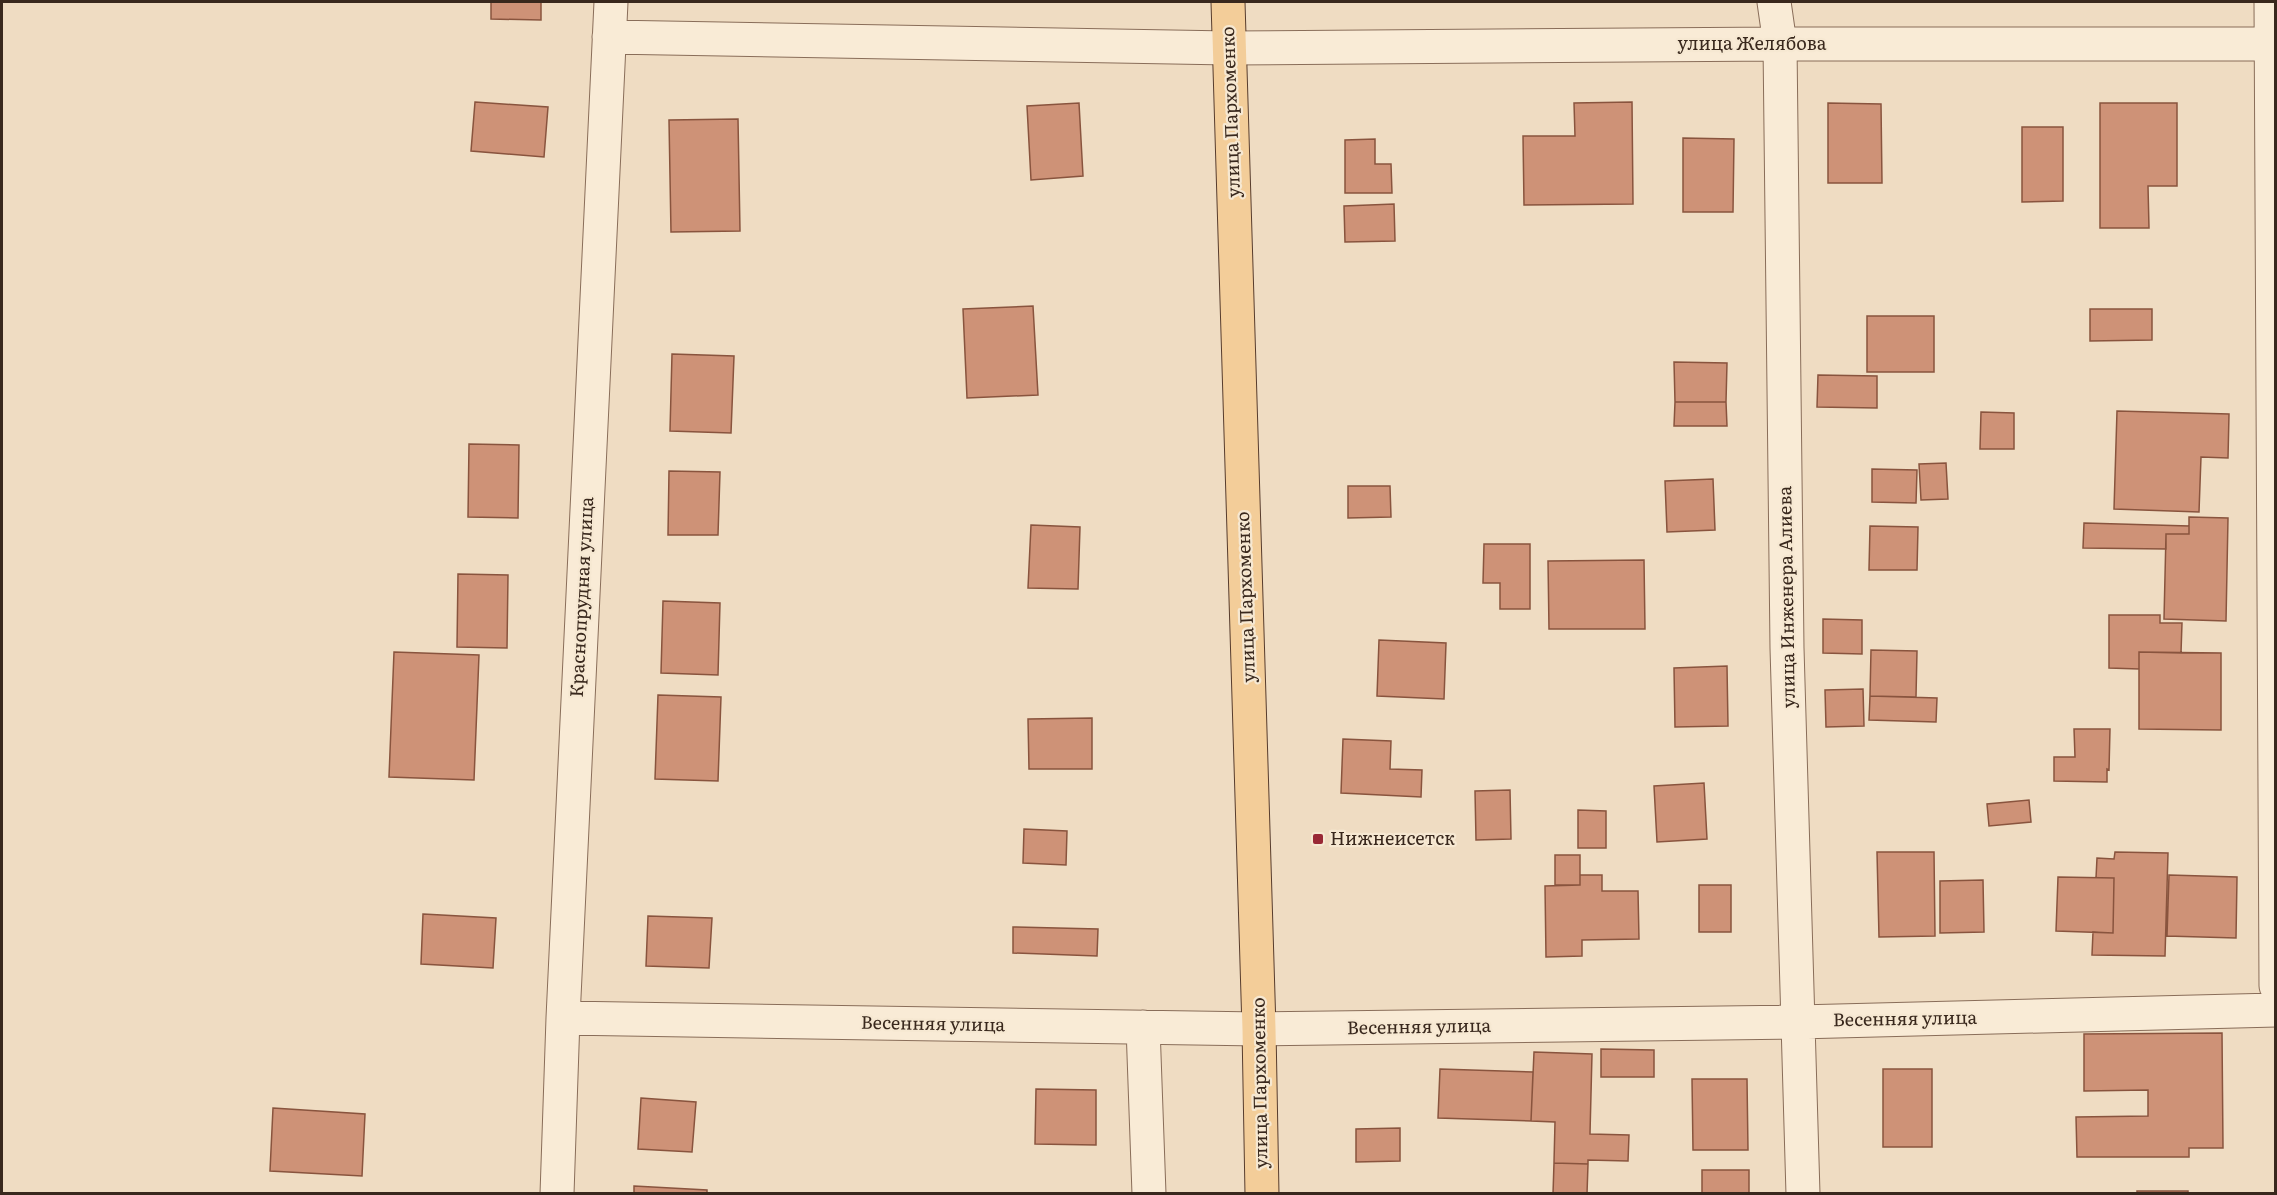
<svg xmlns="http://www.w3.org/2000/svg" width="2277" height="1195" font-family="Literata,serif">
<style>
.building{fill:#ce9277;stroke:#89543e;stroke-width:1.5}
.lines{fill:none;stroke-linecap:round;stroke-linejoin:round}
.minor-casing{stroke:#896d59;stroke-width:35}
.major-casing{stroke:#573c2d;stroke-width:35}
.minor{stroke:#f9ebd6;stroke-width:33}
.major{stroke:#f3cd99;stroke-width:33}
.poi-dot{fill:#992835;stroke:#f6e8d2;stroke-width:2}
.labels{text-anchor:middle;stroke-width:4.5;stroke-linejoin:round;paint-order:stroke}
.street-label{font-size:18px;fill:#39281d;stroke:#f6e8d2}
.poi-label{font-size:18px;fill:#39281d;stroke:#f6e8d2;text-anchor:start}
</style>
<rect width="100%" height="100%" fill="#efdcc2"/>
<path class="building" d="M491,2H541V20L491,19Z
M475,102L548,107L544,157L471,151Z
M1632,102L1633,204L1524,205L1523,136H1575L1574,103Z
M1079,103L1083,176L1031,180L1027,106Z
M1828,103L1881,104L1882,183H1828Z
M2100,103H2177V186H2148L2149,228H2100Z
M738,119L740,231L671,232L669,120Z
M2022,127H2063V201L2022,202Z
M1683,138L1734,139L1733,212H1683Z
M1375,139V164H1391L1392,193H1345V140Z
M1394,204L1395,241L1345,242L1344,206Z
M1033,306L1038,395L967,398L963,309Z
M2090,309H2152V340L2090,341Z
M1867,316H1934V372H1867Z
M672,354L734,356L731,433L670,431Z
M1674,362L1727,363L1726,402H1675Z
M1818,375L1877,376V408L1817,407Z
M1675,402H1726L1727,426H1674Z
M2117,411L2229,414L2228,458L2201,457L2199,512L2114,509Z
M1981,412L2014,413V449H1980Z
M469,444L519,445L518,518L468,517Z
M1946,463L1948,499L1921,500L1919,464Z
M1872,469L1917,470L1916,503L1872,502Z
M669,471L720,472L718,535H668Z
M1713,479L1715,530L1667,532L1665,481Z
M1348,486H1390L1391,517L1348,518Z
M2189,517L2228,518L2226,621L2164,619L2166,534H2189Z
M2084,523L2189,526V534H2166V549L2083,548Z
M1031,525L1080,527L1078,589L1028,588Z
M1870,526L1918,527L1917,570H1869Z
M1484,544H1530V609H1500V583H1483Z
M1644,560L1645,629H1549L1548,561Z
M458,574L508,575L507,648L457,647Z
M663,601L720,603L718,675L661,673Z
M2109,615H2160V623H2182L2181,653L2139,652V669L2109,668Z
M1823,619L1862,620V654L1823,653Z
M1379,640L1446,643L1444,699L1377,696Z
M1871,650L1917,651L1916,697L1870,696Z
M394,652L479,655L474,780L389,777Z
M2139,652L2221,653V730L2139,729Z
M1727,666L1728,726L1675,727L1674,668Z
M1863,689L1864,726L1826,727L1825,690Z
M658,695L721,697L718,781L655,779Z
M1870,696L1937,698L1936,722L1869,720Z
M1092,718V769H1029L1028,719Z
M2074,729H2110L2109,770L2107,769V782L2054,781V757H2075Z
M1343,739L1391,741L1390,769L1422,770L1421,797L1341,793Z
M1704,783L1707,839L1657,842L1654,786Z
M1510,790L1511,839L1476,840L1475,791Z
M2029,800L2031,822L1989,826L1987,804Z
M1578,810L1606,811V848H1578Z
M1024,829L1067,831L1066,865L1023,863Z
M1877,852H1934L1935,936L1879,937Z
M2115,852L2168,853L2165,956L2092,955L2093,932L2113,933L2114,878H2096L2097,858L2114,859Z
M1555,855H1580V885H1555Z
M1580,875H1602V891H1638L1639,939L1582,940V956L1546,957L1545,886L1580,885Z
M2169,875L2237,877L2236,938L2167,936Z
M2058,877L2114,878L2113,933L2056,931Z
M1983,880L1984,932L1940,933V881Z
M1699,885H1731V932H1699Z
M423,914L496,918L493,968L421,964Z
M648,916L712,918L709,968L646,966Z
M1013,927L1098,929L1097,956L1013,953Z
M2222,1033L2223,1148H2189V1157H2077L2076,1117L2148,1116V1090L2084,1091V1034Z
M1601,1049L1654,1050V1077H1601Z
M1534,1052L1592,1054L1590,1134L1629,1135L1628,1161L1588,1160V1164L1554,1163L1555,1122L1531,1121Z
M1440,1069L1533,1072L1531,1121L1438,1118Z
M1883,1069H1932V1147H1883Z
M1692,1079H1747L1748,1150H1693Z
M1036,1089L1096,1090V1145L1035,1144Z
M641,1098L696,1102L692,1152L638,1149Z
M273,1108L365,1114L362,1176L270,1171Z
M1400,1128V1161L1356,1162V1129Z
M1554,1163L1588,1164L1587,1194H1553Z
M1702,1170H1749V1194H1702Z
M634,1186L707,1190V1194H634Z
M2137,1191H2188V1194H2137Z"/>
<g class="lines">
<defs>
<path id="minor" d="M1774,2L1780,44L1787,648L1803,1194
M2271,2L2276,986
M609,37L1229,48L1780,44H2276
M563,1018L1259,1029L1798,1022L2276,1010
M1143,1027L1149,1194
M557,1194L563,1018L611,2"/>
<path id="major" d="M1228,2L1259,1029L1262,1194"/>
</defs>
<use href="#minor" class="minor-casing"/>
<use href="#major" class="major-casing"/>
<use href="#minor" class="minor"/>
<use href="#major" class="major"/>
</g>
<rect class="poi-dot" x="1312" y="833" width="12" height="12" rx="3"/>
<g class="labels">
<g class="street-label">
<text x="1752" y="50">улица Желябова</text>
<text transform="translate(1231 112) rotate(-92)" y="6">улица Пархоменко</text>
<text transform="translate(582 597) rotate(-87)" y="6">Краснопрудная улица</text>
<text transform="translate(1246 597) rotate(-92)" y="6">улица Пархоменко</text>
<text transform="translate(1787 597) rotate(-91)" y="6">улица Инженера Алиева</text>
<text transform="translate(1905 1019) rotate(-1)" y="6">Весенняя улица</text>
<text transform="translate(933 1024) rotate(1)" y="6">Весенняя улица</text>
<text transform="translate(1419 1027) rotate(-1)" y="6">Весенняя улица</text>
<text transform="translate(1260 1083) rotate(-91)" y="6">улица Пархоменко</text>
</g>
<g class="poi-label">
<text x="1330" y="845">Нижнеисетск</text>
</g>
</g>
<rect width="2277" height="1195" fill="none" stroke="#39281d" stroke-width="6"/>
</svg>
